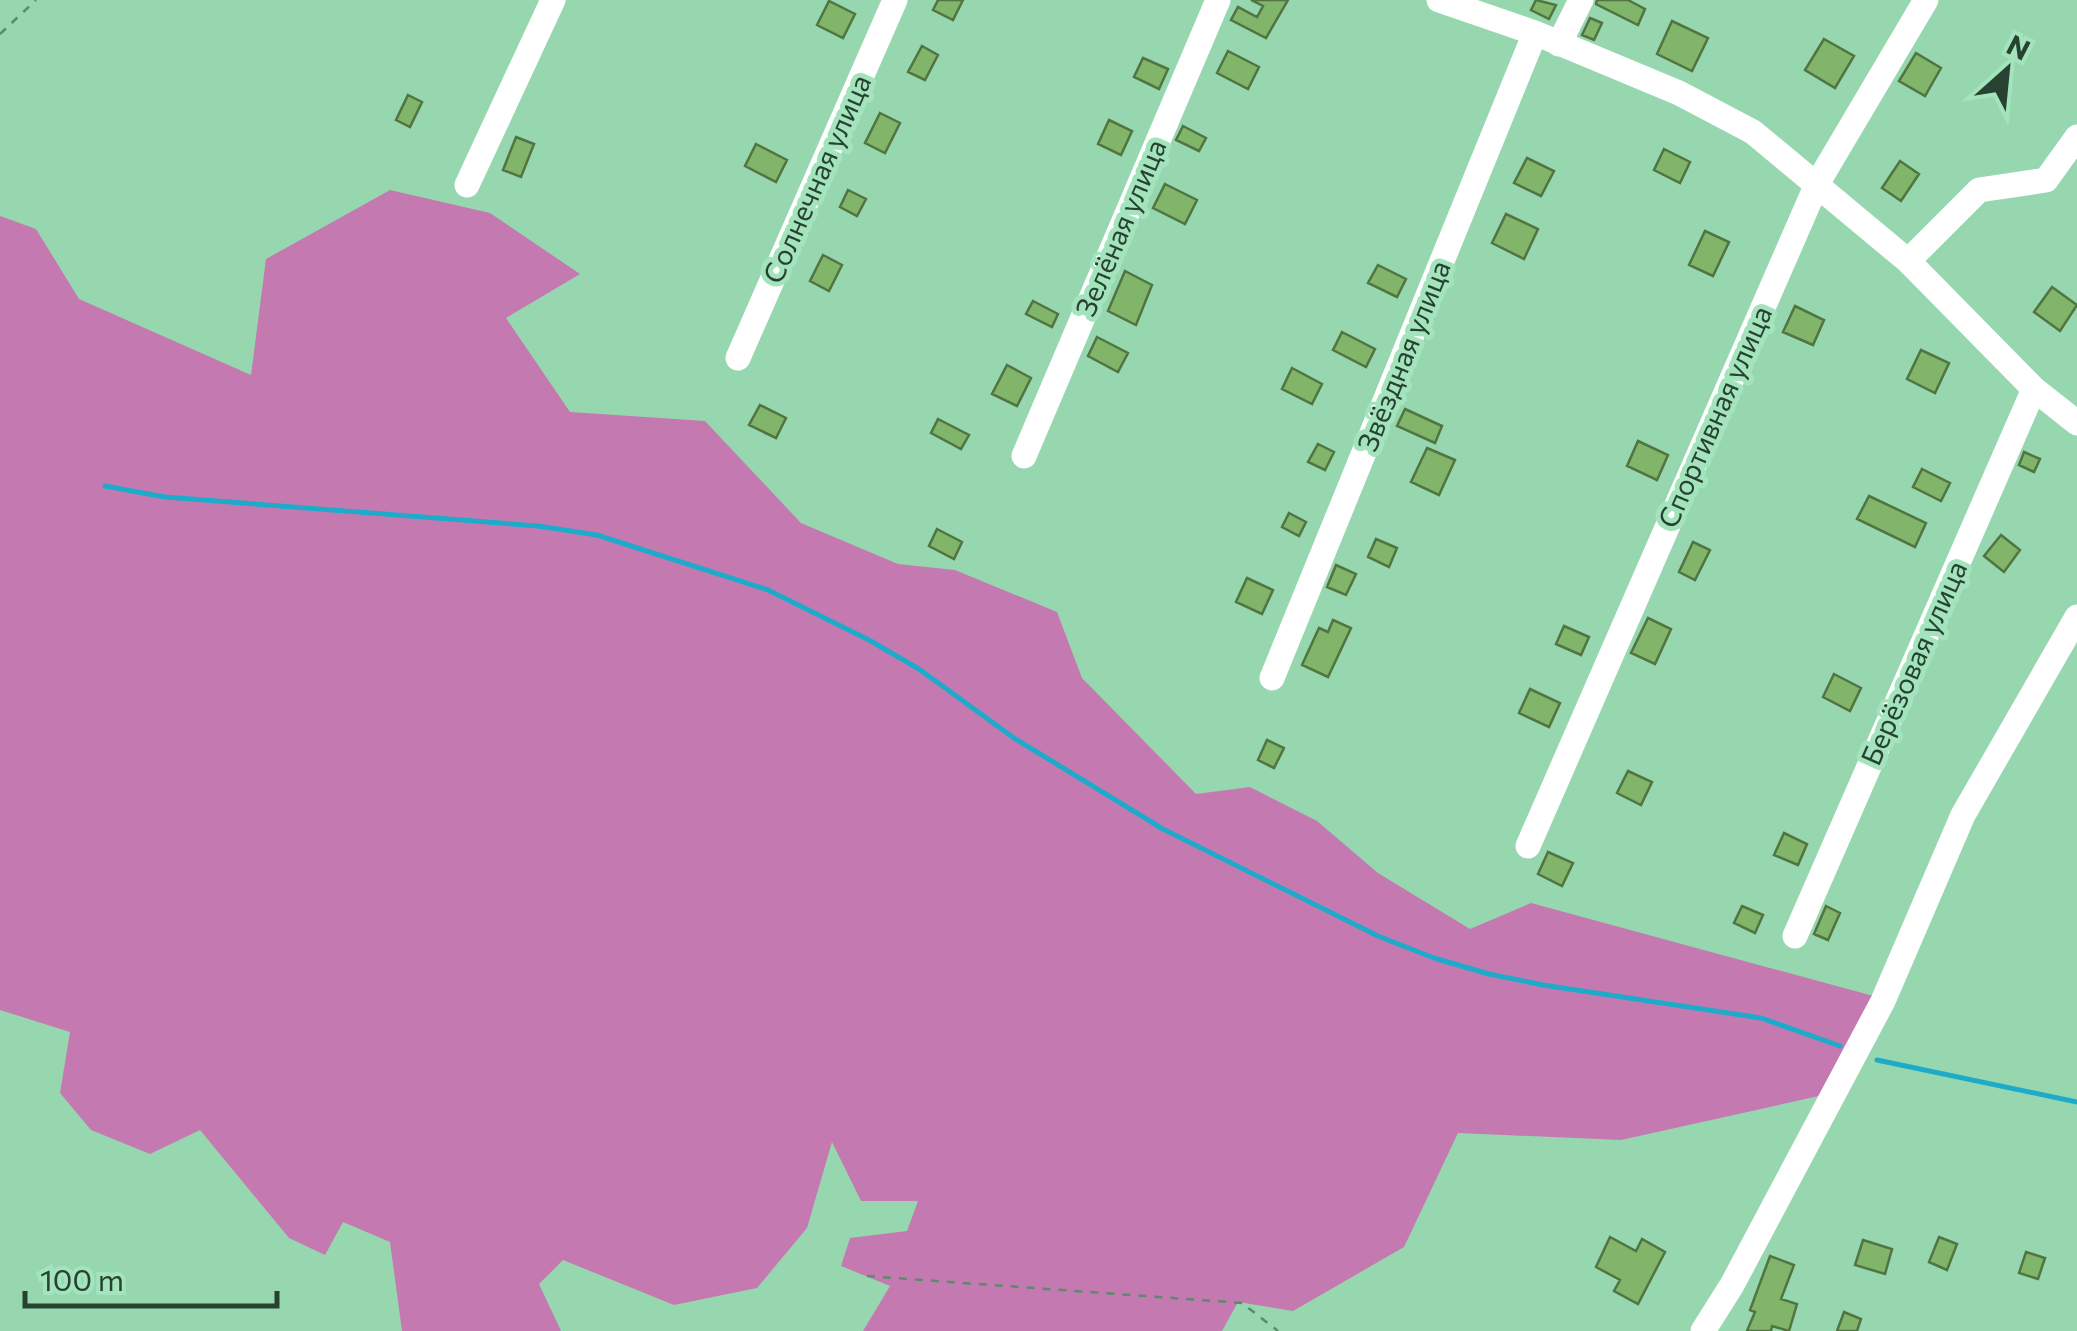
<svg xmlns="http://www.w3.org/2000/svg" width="2077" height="1331" font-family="Commissioner,sans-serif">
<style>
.forest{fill:#c47ab1}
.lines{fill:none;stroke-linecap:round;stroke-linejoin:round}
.stream{stroke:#1eabc9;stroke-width:5}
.building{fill:#80b56a;stroke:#517542;stroke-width:2.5}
.path{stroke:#5d8a6e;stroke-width:2.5;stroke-dasharray:8 8;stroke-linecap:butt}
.minor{stroke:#fff;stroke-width:25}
.labels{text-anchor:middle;stroke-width:10;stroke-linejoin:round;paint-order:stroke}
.street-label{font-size:28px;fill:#284232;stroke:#a3e4bc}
</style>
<rect width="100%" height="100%" fill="#97d7af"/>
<path class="forest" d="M390,190L490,213L580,274L506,318L570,412L705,421L801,523L898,564L955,570L1057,612L1082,678L1196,794L1250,787L1317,821L1378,873L1470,929L1531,903L1877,997L1819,1096L1621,1140L1458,1133L1404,1247L1293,1311L1238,1302L1222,1331H863L890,1286L841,1266L850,1238L907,1231L918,1201H861L832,1142L807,1228L757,1288L674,1305L563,1260L539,1284L561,1331H402L390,1242L343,1222L325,1255L289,1238L200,1130L150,1154L91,1130L60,1093L70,1032L0,1010V216L36,229L79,299L251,375L266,259Z"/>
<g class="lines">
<path class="stream" d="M105,486L165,497L538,526L597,535L768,590L869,640L919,669L1014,738L1163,829L1378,936L1434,958L1489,974L1543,985L1761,1018L1840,1046
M1877,1060L2077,1102"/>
</g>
<path class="building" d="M938,0H963L953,20L933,10Z
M1251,0H1288L1266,38L1231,20L1238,7L1257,17L1263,6Z
M1536,0L1556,5L1549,19L1531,10Z
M1597,0H1628L1645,9L1638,25L1596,4Z
M829,1L855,14L843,38L817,25Z
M1590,18L1602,23L1594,40L1582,35Z
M1672,21L1708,38L1692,71L1657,54Z
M1824,39L1854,56L1835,88L1805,70Z
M922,46L938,55L925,80L908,72Z
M1228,51L1259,67L1248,89L1217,73Z
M1916,53L1941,68L1925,96L1899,81Z
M1143,58L1168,69L1159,89L1134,77Z
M408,95L422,102L410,127L396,120Z
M880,113L900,123L885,153L865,143Z
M1109,120L1132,131L1121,155L1098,144Z
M1183,126L1206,138L1199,151L1176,140Z
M516,137L534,144L521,177L503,170Z
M756,144L787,160L776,182L745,166Z
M1664,149L1690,162L1680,183L1654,170Z
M1527,158L1554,171L1541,196L1514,183Z
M1900,161L1919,174L1901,201L1882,188Z
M1165,184L1197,200L1185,224L1153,208Z
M848,190L866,199L857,216L840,207Z
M1506,214L1538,229L1524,259L1492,243Z
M1705,231L1729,242L1713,276L1689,265Z
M823,255L842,265L829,291L810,281Z
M1378,265L1406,279L1397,297L1368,283Z
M1125,271L1152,285L1136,325L1108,311Z
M2052,287L2077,305L2060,331L2034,312Z
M1033,301L1058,314L1052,327L1026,314Z
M1795,306L1824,320L1813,345L1783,332Z
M1342,332L1375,349L1366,367L1333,350Z
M1097,337L1128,353L1118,372L1088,356Z
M1921,350L1949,363L1935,393L1907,379Z
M1007,365L1031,378L1017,406L992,394Z
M1292,368L1322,384L1312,404L1282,389Z
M760,405L786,418L776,438L749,425Z
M1405,409L1442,426L1435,443L1397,426Z
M938,419L969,435L961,449L931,433Z
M1638,441L1668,455L1657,480L1627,466Z
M1318,444L1334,452L1325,470L1308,462Z
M1427,448L1455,460L1439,495L1411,482Z
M2024,452L2040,459L2034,472L2019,465Z
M1922,469L1950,483L1941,501L1913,487Z
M1869,496L1926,523L1915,547L1857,519Z
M1289,513L1306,522L1299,536L1282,527Z
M937,529L962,542L954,559L929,546Z
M2001,535L2020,550L2004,572L1984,556Z
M1376,539L1397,548L1389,567L1368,557Z
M1693,542L1710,550L1695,580L1679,572Z
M1336,565L1356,574L1346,595L1327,587Z
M1247,578L1273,590L1262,614L1236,602Z
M1648,618L1671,629L1655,664L1631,653Z
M1333,620L1351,628L1328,677L1302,665L1319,628L1328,632Z
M1564,626L1589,637L1581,655L1556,644Z
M1834,674L1861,688L1850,711L1823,697Z
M1530,689L1560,703L1549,727L1519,713Z
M1267,740L1284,748L1274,768L1258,760Z
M1628,771L1652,782L1641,805L1617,793Z
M1784,833L1807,844L1798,865L1774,855Z
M1548,852L1573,863L1562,886L1538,874Z
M1742,906L1763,915L1755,933L1734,923Z
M1826,906L1840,913L1828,940L1814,934Z
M1610,1237L1636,1251L1642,1239L1665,1252L1638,1304L1614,1291L1620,1280L1596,1267Z
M1939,1237L1957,1244L1947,1270L1929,1262Z
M1863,1240L1892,1249L1885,1274L1855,1265Z
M2026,1252L2045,1258L2038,1279L2019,1273Z
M1770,1256L1794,1265L1781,1299L1797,1304L1789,1331L1772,1326L1771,1331H1747L1755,1312L1750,1310Z
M1844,1312L1861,1319L1857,1331H1837Z"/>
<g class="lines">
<path class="path" d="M0,34L36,0
M867,1276L1242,1303L1278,1331"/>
<path class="minor" d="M1439,0L1535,33L1679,93L1753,132L1908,261L2034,389L2077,423
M1559,44L1581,0
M467,185L553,0
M1908,261L1979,190L2046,180L2077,137
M738,358L895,0
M1024,456L1218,0
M1272,678L1535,33
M1528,846L1817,184L1926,0
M1795,936L2034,389
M1703,1331L1732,1285L1883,1001L1963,815L2077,617"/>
</g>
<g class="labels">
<g class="street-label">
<text transform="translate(817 179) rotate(-66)" y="10">Солнечная улица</text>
<text transform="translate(1121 228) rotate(-67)" y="10">Зелёная улица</text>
<text transform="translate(1404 356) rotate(-68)" y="10">Звёздная улица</text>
<text transform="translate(1715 417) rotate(-66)" y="10">Спортивная улица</text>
<text transform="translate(1914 663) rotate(-66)" y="10">Берёзовая улица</text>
</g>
</g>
<g transform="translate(2007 70) rotate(27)" stroke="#a3e4bc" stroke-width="8" paint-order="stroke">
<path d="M0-8L18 38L0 25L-18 38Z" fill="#284232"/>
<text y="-15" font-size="28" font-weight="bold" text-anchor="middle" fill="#284232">N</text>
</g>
<path d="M25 1291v15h252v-15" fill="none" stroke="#284232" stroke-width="5"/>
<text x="40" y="1291" font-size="30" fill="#284232" stroke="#a3e4bc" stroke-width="8" paint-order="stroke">100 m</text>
</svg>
